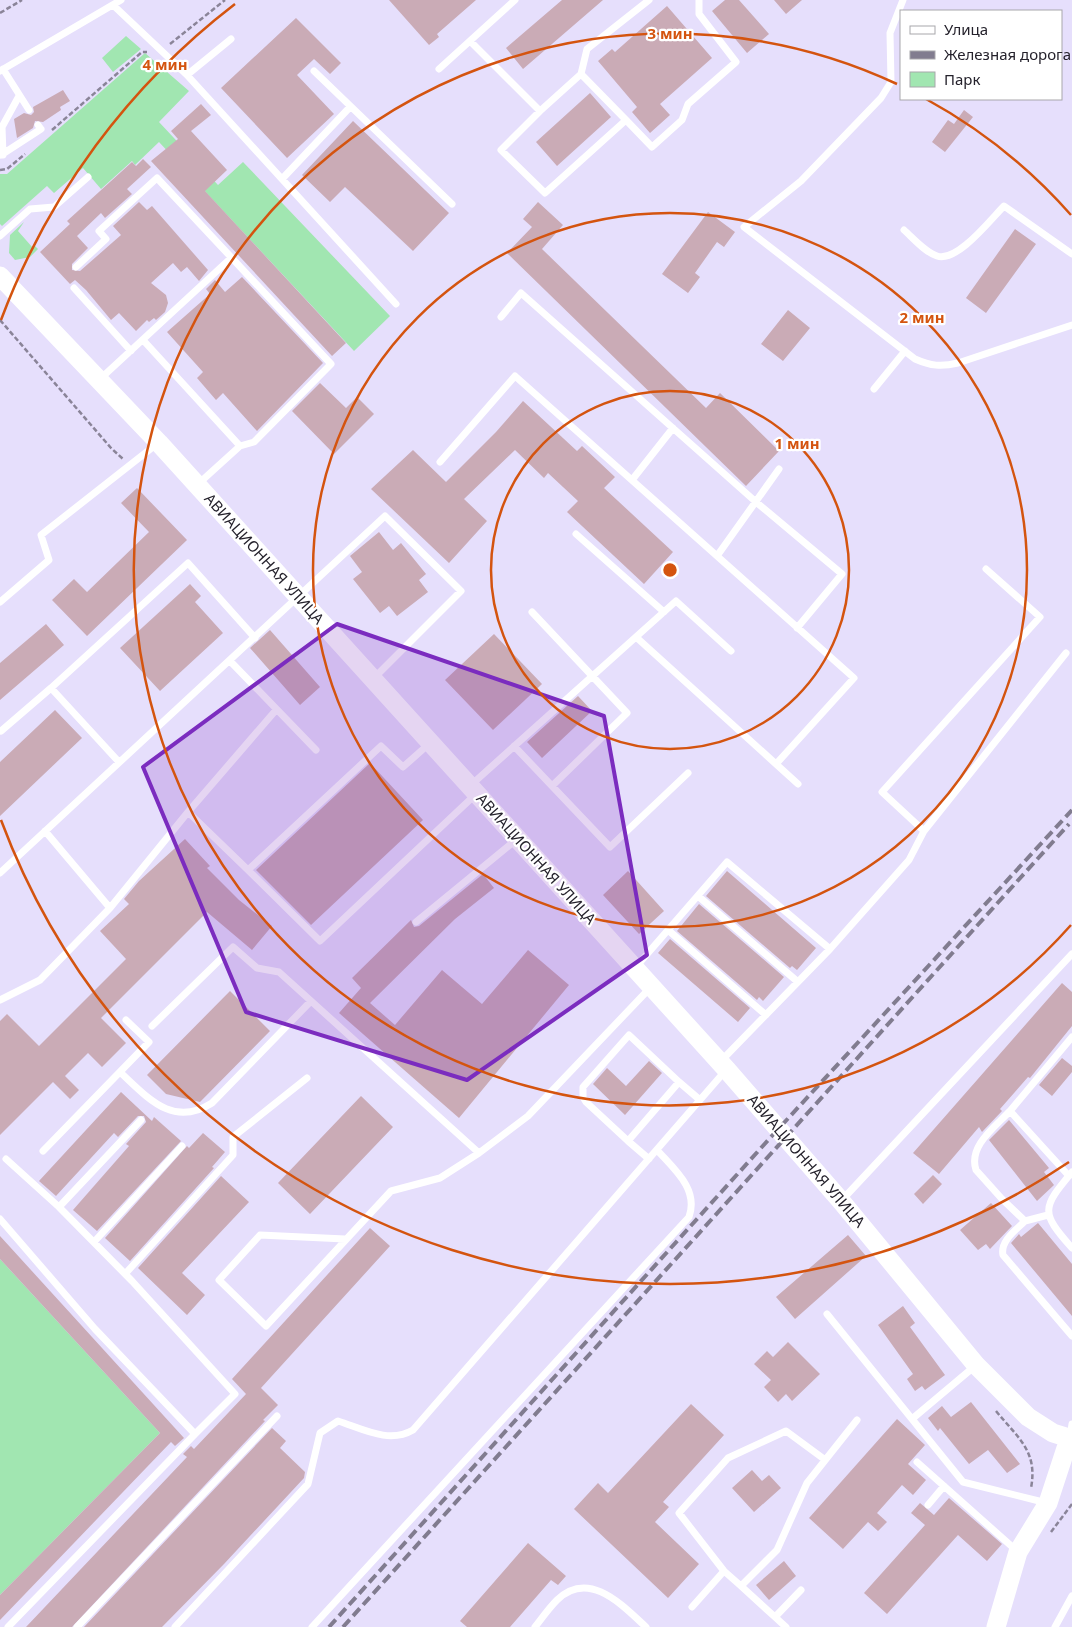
<svg xmlns="http://www.w3.org/2000/svg" width="1072" height="1627" font-family="'Noto Sans',sans-serif">
<style>
.green{fill:#a1e6b1}
.building{fill:#caabb6}
.lines{fill:none;stroke-linecap:round;stroke-linejoin:round}
.path{stroke:#8a8498;stroke-width:2.5;stroke-dasharray:5 2.5;stroke-linecap:butt}
.lane{stroke:#fff;stroke-width:7}
.secondary{stroke:#fff;stroke-width:19}
.rail{stroke:#817c8f;stroke-width:4;stroke-dasharray:10 5;stroke-linecap:butt}
.marked{fill:#7b2cbf;fill-opacity:0.2;stroke:#7b2cbf;stroke-width:4;stroke-linejoin:round}
.ring{fill:none;stroke:#d4540f;stroke-width:2.5}
.labels{text-anchor:middle;stroke-width:4.5;stroke-linejoin:round;paint-order:stroke}
.street-label{font-size:15px;fill:#25222c;stroke:#fff}
.centre{fill:#d4540f;stroke:#fff;stroke-width:2.5}
.ring-label{font-size:15px;text-anchor:middle;font-weight:bold;fill:#d4540f;stroke:#fff;stroke-width:4.5;stroke-linejoin:round;paint-order:stroke}
</style>
<rect width="100%" height="100%" fill="#e6dffc"/>
<path class="green" d="M126,36L141,49L113,72L102,58Z
M145,53L189,91L159,122L218,185L243,162L390,316L354,351L159,142L135,165L132,161L101,189L83,168L54,193L47,186L2,226L0,224V174H7Z
M24,222L18,231L33,248L35,246L38,249L30,257L15,260L9,253L10,235Z
M0,1259L160,1433L0,1595Z"/>
<path class="building" d="M389,0H476L437,34L439,37L429,45Z
M562,0H603L523,69L506,48Z
M725,0H739L769,34L747,53L712,11Z
M774,0H802L786,14Z
M667,6L712,58L660,104L670,115L650,133L632,112L637,107L598,61L612,49L615,52Z
M296,18L341,63L330,74L314,59L297,75L334,114L287,158L221,88Z
M63,90L70,101L60,107L61,110L43,122L35,121L33,128L17,138L14,119L24,113L31,115L34,112L33,107Z
M590,93L611,117L557,166L536,142Z
M201,104L211,115L191,131L227,170L205,191L346,343L332,356L151,161L178,139L171,131Z
M964,110L973,117L945,152L932,142L948,120L954,124Z
M353,121L449,213L413,251L345,187L330,202L302,175Z
M143,159L151,167L127,189L132,194L105,218L101,213L77,236L88,248L72,264V270L80,271L121,235L113,226L139,202L147,210L152,206L208,270L199,281L187,267L181,272L173,263L151,283L166,295L168,303L165,312L156,320L154,318L149,322L147,320L136,331L119,313L111,320L86,290L75,280L70,284L40,252L70,224L67,221L132,162L136,166Z
M538,202L563,225L542,249L706,408L720,393L779,451L746,486L507,253L532,227L523,219Z
M708,212L735,232L724,247L717,242L695,273L700,277L688,293L662,274Z
M1015,229L1036,244L986,313L966,298Z
M242,277L323,363L257,431L223,393L216,400L197,378L203,372L167,332L210,294L206,289L215,280L225,292Z
M788,310L810,328L783,361L761,344Z
M320,383L346,408L357,397L374,414L334,454L292,411Z
M523,401L577,451L582,446L615,477L604,488L673,552L644,584L567,512L578,501L548,473L544,478L515,450L464,499L487,521L449,563L371,489L413,450L446,482L496,432Z
M137,488L187,540L87,636L52,600L74,579L87,592L149,532L121,503Z
M379,532L393,550L401,543L426,574L419,580L428,592L397,616L389,606L380,613L353,579L362,572L350,556Z
M190,584L201,596L195,602L223,633L160,691L120,648Z
M46,624L64,645L0,700V663Z
M270,630L320,687L300,705L250,648Z
M494,634L542,684L493,730L445,680Z
M578,696L592,711L542,758L527,742Z
M55,710L82,738L0,816V762Z
M370,763L423,820L311,925L256,870Z
M185,839L210,866L207,868L239,900L272,926L252,950L207,912L101,1018L126,1043L102,1067L88,1053L65,1076L79,1090L70,1099L53,1082L0,1135V1021L7,1014L39,1046L126,959L100,931L129,904L124,899L139,881Z
M628,871L664,911L639,934L603,895Z
M727,871L816,948L797,970L792,966L790,968L706,896Z
M483,874L494,888L455,919L370,1003L395,1025L442,970L482,1004L528,950L569,985L459,1118L339,1013L361,988L352,978L411,920L414,927L419,926Z
M699,904L784,977L763,1001L759,997L757,1000L677,931Z
M670,939L750,1008L738,1022L658,953Z
M1062,983L1072,992V1026L1030,1078L1028,1077L1000,1109L1002,1111L982,1132L979,1127L939,1174L913,1153Z
M230,991L270,1031L200,1102L166,1094L147,1075Z
M1062,1058L1072,1066V1072L1052,1096L1039,1085Z
M649,1061L662,1073L625,1115L593,1084L607,1068L626,1086Z
M121,1092L152,1121L154,1117L181,1141L97,1231L73,1210L129,1146L126,1144L146,1122L144,1116H138L118,1137L114,1133L56,1196L39,1181Z
M361,1096L393,1127L310,1214L278,1183Z
M1009,1120L1049,1168L1044,1172L1054,1185L1037,1201L989,1140Z
M203,1133L225,1152L212,1167L214,1168L130,1261L105,1238L187,1146L189,1148Z
M933,1175L942,1184L923,1204L914,1194Z
M221,1176L249,1202L182,1273L205,1295L187,1315L138,1268Z
M991,1203L1012,1226L990,1249L986,1244L978,1250L960,1230Z
M1038,1223L1072,1264V1316L1011,1243L1019,1234L1021,1237Z
M370,1228L390,1246L261,1388L278,1405L263,1420L265,1421L72,1627H26L187,1457L183,1454L191,1446L194,1449L246,1394L232,1379Z
M848,1235L866,1256L795,1319L776,1297Z
M0,1236L184,1438L175,1446L171,1442L0,1620V1595L160,1433L0,1259Z
M903,1306L915,1323L910,1327L945,1375L925,1390L922,1386L915,1391L907,1379L913,1374L878,1325Z
M788,1342L820,1374L792,1401L786,1394L778,1402L764,1387L771,1380L754,1364L767,1351L773,1357Z
M971,1402L1020,1464L1007,1473L988,1450L969,1464L940,1428L938,1431L928,1418L942,1406L951,1417Z
M691,1404L724,1435L663,1502L669,1507L655,1522L699,1564L668,1598L574,1509L598,1483L608,1493Z
M897,1419L925,1445L908,1464L926,1480L913,1495L902,1485L877,1513L887,1522L878,1531L868,1522L843,1549L809,1518Z
M272,1428L286,1441L280,1448L305,1472L304,1478L224,1564L162,1627H84Z
M752,1470L762,1481L769,1475L781,1488L754,1512L732,1488Z
M949,1498L1002,1544L987,1561L958,1535L887,1614L864,1593L925,1525L911,1513L920,1503L934,1515Z
M528,1543L566,1576L558,1585L551,1580L510,1627H467L460,1621Z
M784,1561L796,1576L769,1600L756,1585Z"/>
<g class="lines">
<path class="path" d="M0,13L22,0
M170,44L225,0
M52,130L142,52H147
M0,170L7,169L25,154
M0,320L111,448L123,459
M996,1411C1018,1438 1038,1451 1031,1488
M1051,1532L1072,1504"/>
<path class="lane" d="M903,0L890,33L891,82L881,98L801,181L744,227L915,359C931,366 941,367 958,363L1072,325
M113,5L187,75L231,39
M470,41L540,111L581,74L587,49L649,0
M3,69L29,110
M439,69L515,0
M0,71L121,0
M314,71L452,204
M187,75L396,304
M540,111L501,150L545,193L626,120L581,74
M626,120L652,147L682,120L688,104L736,62L699,14V0
M1,155L41,129L38,125
M3,155L2,127L19,96
M282,179L350,107
M904,230C913,238 925,252 937,256C957,263 991,219 1004,206L1072,254
M0,236L30,209L54,207L88,177
M76,267L106,239L99,231L157,178L331,364L254,442L240,446
M74,288L131,351
M501,317L521,293L756,502L842,574L797,628
M143,340L240,446L197,485
M99,380L231,258
M874,389L905,351
M440,462L515,376L854,678L776,764
M632,480L673,428
M576,534L664,612
M717,556L779,469
M0,602L49,560L41,535L158,443
M532,612L627,713L552,786
M636,637L798,784
M230,661L316,750
M1,731L51,688
M514,746L610,847L688,773
M119,762L51,688L188,563L255,638
M471,785L676,601L731,651
M188,812L248,870L381,746L403,767L430,743
M45,831L110,908
M924,831L1066,653
M248,870L320,941L476,794
M0,873L385,516L461,591L373,679
M698,896L798,982
M416,922L517,839
M668,930L766,1015
M635,968L727,862L830,949
M0,1000L40,980L110,908L188,812L276,710
M152,1026L233,947L257,968L279,972L479,1153L528,1116L650,988
M720,1062L830,949L909,860L924,831L882,792L1040,617L986,569
M121,1073C148,1098 173,1128 212,1103L311,1001
M1010,1111L1072,1037
M141,1120L59,1207L132,1281L235,1394L195,1434
M628,1141L586,1102L583,1097V1087L629,1035L679,1082
M43,1151L149,1042L126,1020
M6,1159L59,1207
M649,1159L628,1141L679,1082L700,1100
M1072,1172C1042,1208 1040,1212 1072,1248
M842,1200L1072,954
M1048,1215L1025,1221L1002,1199L976,1170C968,1146 995,1127 1010,1111L1069,1176
M0,1219L95,1329L195,1434L8,1627
M1025,1221C1016,1230 1000,1241 1003,1255L1072,1336
M345,1239L260,1235L219,1280L266,1326L391,1191L440,1178L479,1153
M94,1242L182,1146
M125,1274L233,1155V1137L307,1078
M827,1314L963,1482L1047,1503
M912,1419L975,1366
M1070,1437L1072,1424
M824,1459L786,1431L728,1458L679,1513L724,1571L741,1586L777,1550L807,1483L857,1420
M917,1462L1018,1552
M928,1505L944,1486
M741,1586L775,1617L801,1590
M692,1607L724,1571
M775,1617L786,1627
M77,1627L277,1416
M175,1627L308,1484L320,1433L338,1421C363,1429 389,1444 413,1430L726,1070
M312,1627L689,1217C699,1189 674,1169 657,1150
M535,1627C542,1618 549,1608 557,1600C589,1569 622,1605 646,1627
M1055,1627L1072,1596"/>
<path class="secondary" d="M0,276L159,443L727,1070L841,1201L976,1365L1028,1417L1053,1433L1072,1439
M996,1627L1018,1552L1048,1503L1069,1439"/>
<path class="rail" d="M329,1627L770,1138L1072,810
M343,1627L1069,824"/>
</g>
<path class="marked" d="M337,624L604,716L647,955L467,1080L246,1012L143,767Z"/>
<g class="ring">
<circle cx="670" cy="570" r="179"/>
<circle cx="670" cy="570" r="357"/>
<path d="M1071 925A536 536 0 1 1 897 84M926 99A536 536 0 0 1 1071 215"/>
<path d="M1069 1162A714 714 0 0 1 1 820M1 320A714 714 0 0 1 235 4"/>
</g>
<g class="labels">
<g class="street-label">
<text transform="translate(264 559) rotate(48)" y="5">АВИАЦИОННАЯ УЛИЦА</text>
<text transform="translate(536 859) rotate(48)" y="5">АВИАЦИОННАЯ УЛИЦА</text>
<text transform="translate(806 1161) rotate(49)" y="5">АВИАЦИОННАЯ УЛИЦА</text>
</g>
</g>
<circle cx="670" cy="570" r="8" class="centre"/>
<g class="ring-label">
<text x="670" y="39">3 мин</text>
<text x="165" y="70">4 мин</text>
<text x="922" y="323">2 мин</text>
<text x="797" y="449">1 мин</text>
</g>
<rect x="900" y="10" width="162" height="90" fill="#ffffff" stroke="#a8a7ab"/>
<rect x="910" y="26" width="25" height="8" fill="#ffffff" stroke="#a8a7ab"/>
<text x="944" y="35" font-size="15" fill="#25222c">Улица</text>
<rect x="910" y="51" width="25" height="8" fill="#817c8f" stroke="#a8a7ab"/>
<text x="944" y="60" font-size="15" fill="#25222c">Железная дорога</text>
<rect x="910" y="72" width="25" height="15" fill="#a1e6b1" stroke="#a8a7ab"/>
<text x="944" y="85" font-size="15" fill="#25222c">Парк</text>
</svg>
